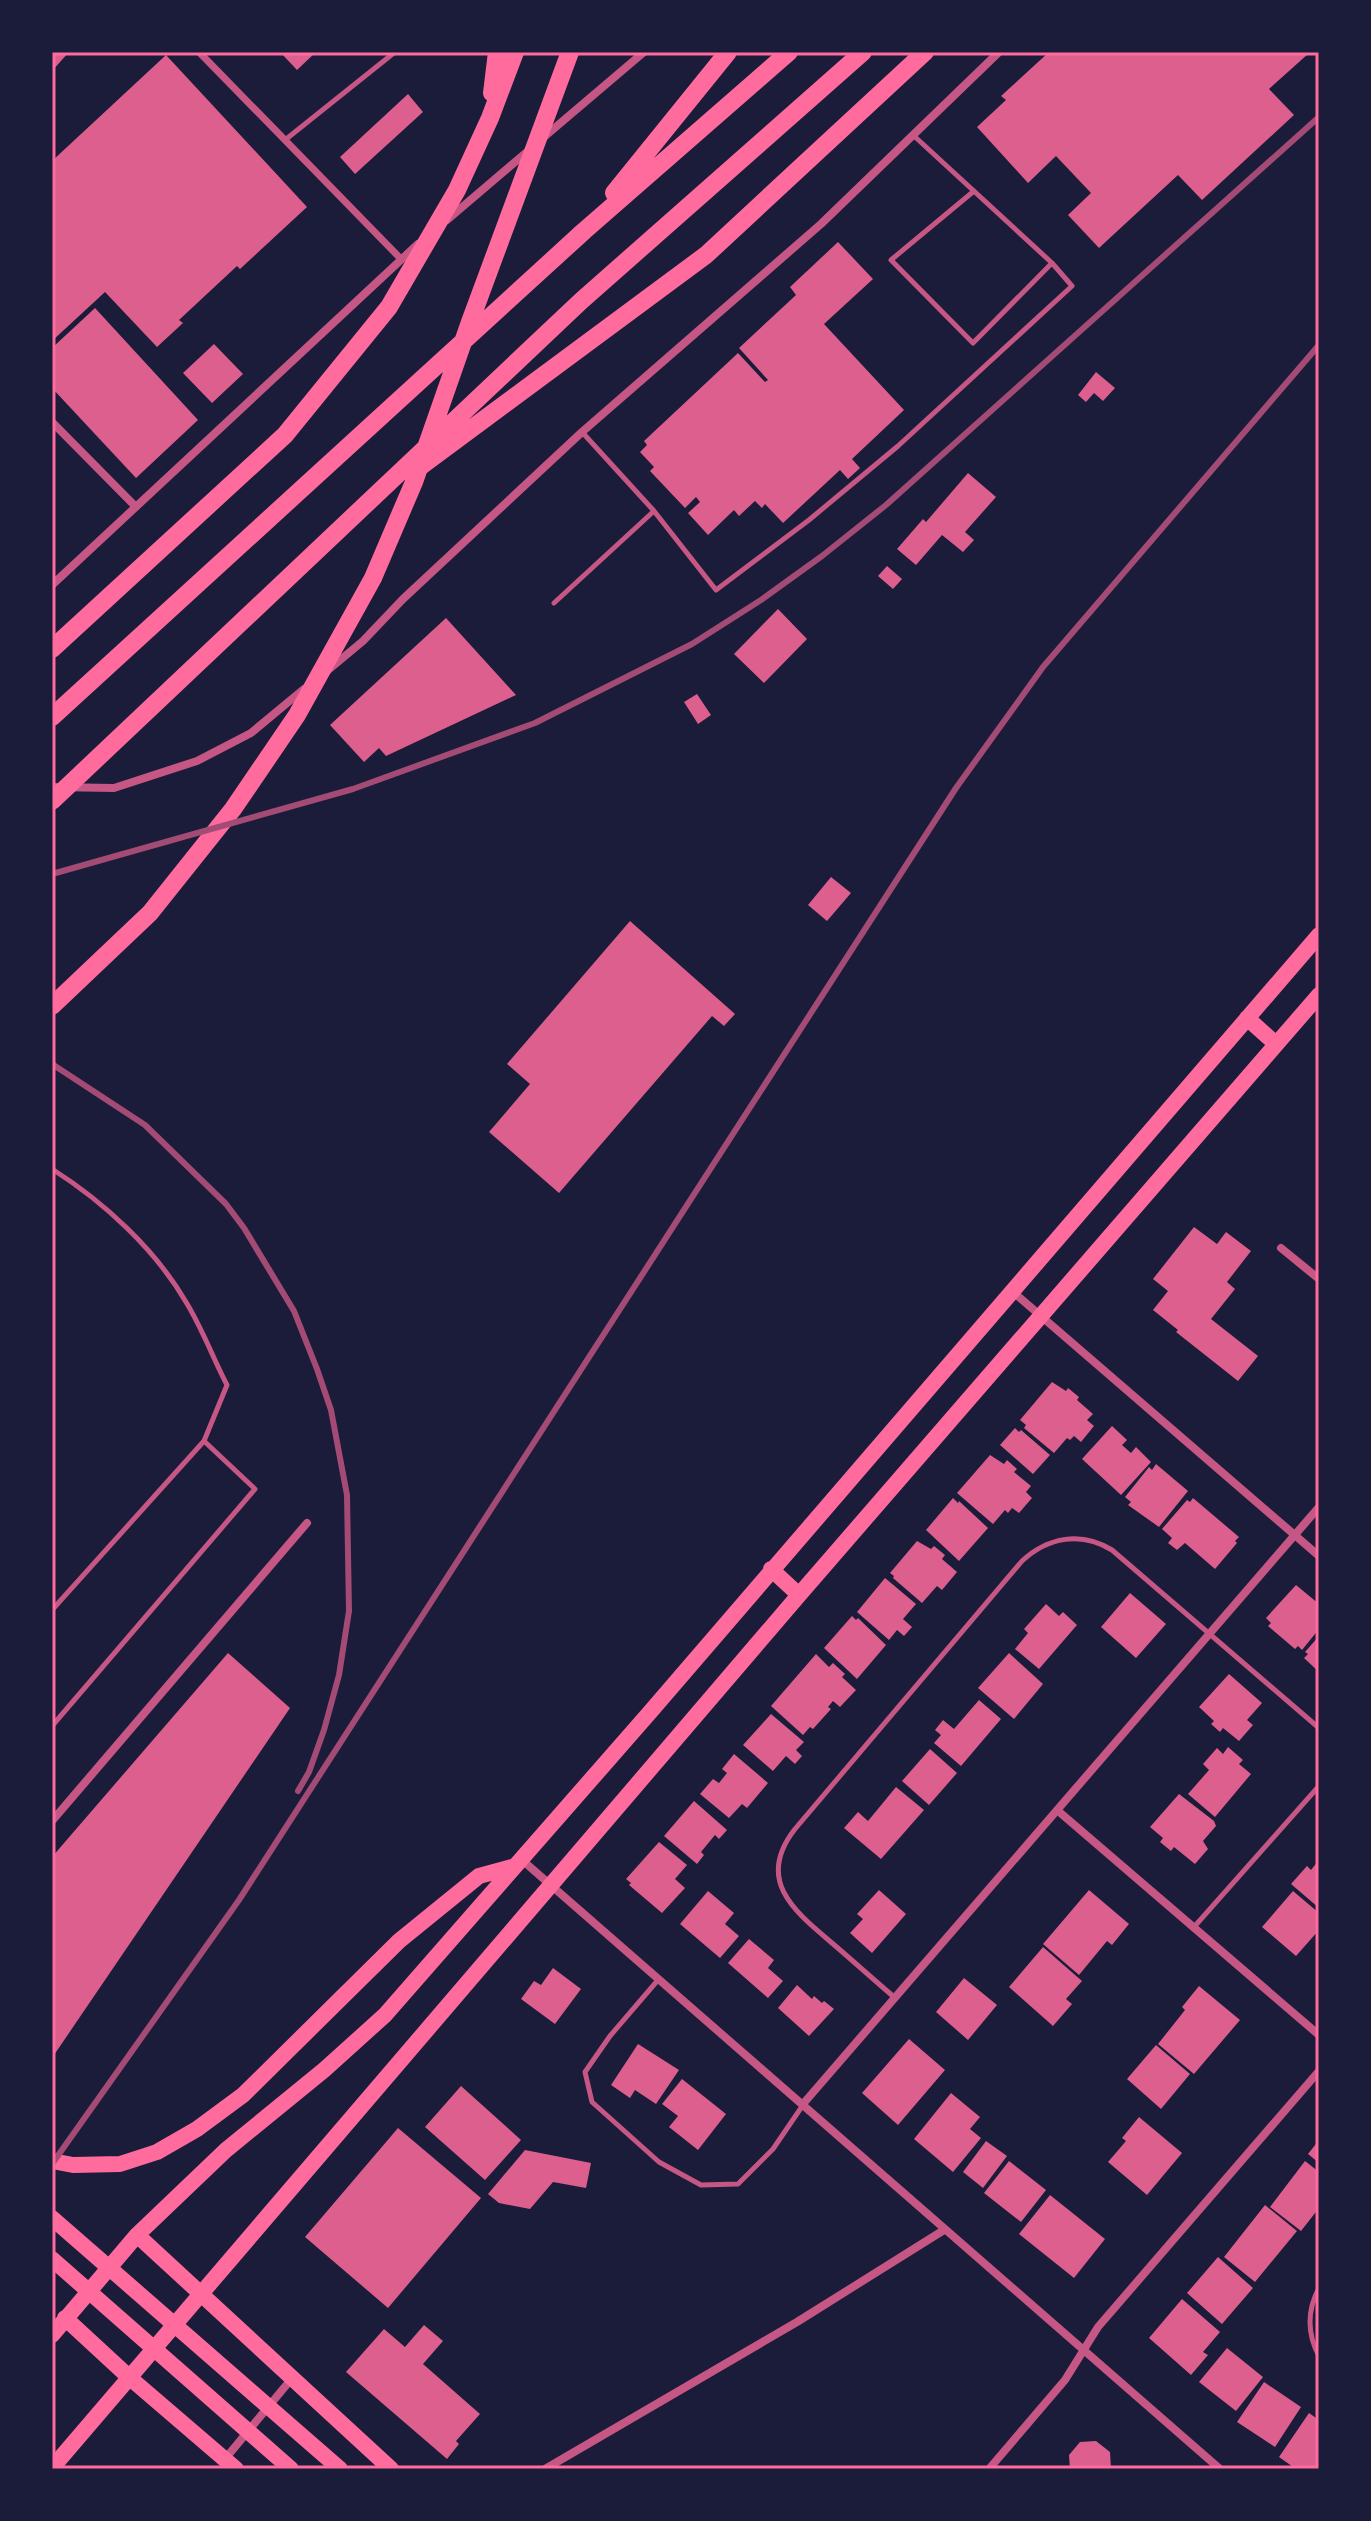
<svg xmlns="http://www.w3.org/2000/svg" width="1371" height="2521" font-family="Ubuntu,sans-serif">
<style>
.building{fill:#dd5f8e}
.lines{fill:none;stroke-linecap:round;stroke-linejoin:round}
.service{stroke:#c65784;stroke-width:5}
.pedestrian{stroke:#c65784;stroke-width:7}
.minor{stroke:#c65784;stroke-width:8}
.primary{stroke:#ff6b9d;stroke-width:16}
.motorway{stroke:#ff6b9d;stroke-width:18}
.rail{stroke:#a44b75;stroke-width:6}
.neatline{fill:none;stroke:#ff6b9d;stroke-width:3}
</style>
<rect width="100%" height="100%" fill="#1b1b3a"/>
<path class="building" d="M52,52H69L52,71Z
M280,52H316L297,70Z
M1049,52H1306L1308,54L1269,89L1294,115L1202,200L1178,175L1099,248L1068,215L1091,193L1056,156L1028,183L977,127L1006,100L1001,96Z
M166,55L307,207L240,269L237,266L179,320L183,323L157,347L105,292L52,341V161Z
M408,94L423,112L355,174L340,157Z
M838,242L873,279L824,324L904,410L852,459L860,468L848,479L840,470L783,523L765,504L762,508L755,501L739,516L734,510L708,535L688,513L700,502L696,497L685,508L650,471L654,467L640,452L647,445L644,441L738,353L765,382L768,380L739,348L796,295L790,287Z
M95,308L198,420L136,478L52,388V348Z
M214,344L243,374L212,403L183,373Z
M1096,372L1115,388L1103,401L1094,393L1086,402L1078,395Z
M968,473L996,497L965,532L974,540L963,552L942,535L916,565L897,549L923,519L926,522Z
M887,566L902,579L893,589L878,576Z
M778,609L807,639L764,683L734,654Z
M446,618L516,695L386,756L379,748L364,762L330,725Z
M697,694L711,715L698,724L684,702Z
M831,877L851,893L827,921L808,905Z
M630,921L735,1014L724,1026L712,1016L559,1193L489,1132L530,1084L507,1064Z
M1194,1227L1217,1244L1226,1232L1251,1251L1227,1282L1235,1289L1211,1319L1258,1356L1238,1381L1176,1332L1178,1330L1153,1310L1168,1291L1153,1279Z
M1052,1382L1066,1391L1068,1388L1079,1397L1077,1400L1093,1414L1087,1420L1094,1426L1081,1442L1074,1436L1070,1440L1067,1438L1054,1453L1024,1428L1026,1425L1020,1420Z
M1112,1426L1127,1440L1122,1445L1131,1453L1136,1447L1151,1462L1121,1495L1082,1459Z
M1015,1428L1019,1432L1021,1430L1050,1455L1033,1474L1000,1445Z
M990,1455L1004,1464L1007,1460L1017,1469L1014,1472L1031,1486L1026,1492L1032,1498L1019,1513L1012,1508L1008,1513L1005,1510L993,1524L957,1493Z
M1156,1464L1188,1491L1159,1527L1128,1505L1131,1502L1125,1497L1149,1467L1152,1470Z
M953,1498L958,1503L959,1501L988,1528L959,1561L926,1530Z
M1193,1498L1239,1537L1235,1541L1237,1543L1215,1569L1185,1543L1177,1550L1168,1543L1172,1538L1162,1529L1187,1500L1190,1502Z
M917,1541L931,1549L934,1546L945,1555L942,1559L957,1572L942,1590L937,1586L922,1603L893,1578L894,1576L890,1573Z
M885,1578L916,1604L903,1619L912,1627L904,1636L897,1630L889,1640L857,1612Z
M1296,1585L1319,1604V1629L1302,1650L1298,1646L1295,1649L1268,1626L1271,1623L1266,1618Z
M1130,1593L1166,1624L1136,1658L1101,1627Z
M1046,1604L1059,1616L1063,1612L1077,1625L1039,1669L1015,1649L1028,1633L1024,1629Z
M852,1616L856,1620L858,1618L886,1645L857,1679L824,1648Z
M1319,1636V1672L1304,1658L1308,1654L1305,1652Z
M228,1653L290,1708L52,2058V1857Z
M1009,1653L1043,1684L1014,1719L978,1688Z
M816,1654L829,1667L833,1663L845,1674L842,1677L856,1690L840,1707L833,1701L828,1707L831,1709L813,1729L810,1727L803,1735L771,1706Z
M1229,1674L1262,1703L1247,1720L1253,1725L1239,1741L1223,1728L1220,1732L1211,1724L1214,1721L1199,1707Z
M979,1700L1001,1719L961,1766L934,1743L941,1735L935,1730L943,1720L954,1729Z
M771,1714L804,1742L796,1750L802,1756L795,1764L786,1756L773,1771L743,1745Z
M1228,1747L1243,1760L1239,1764L1251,1774L1215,1817L1188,1794L1209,1770L1203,1764L1217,1748L1223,1754Z
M930,1749L957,1773L929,1805L902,1781Z
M734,1754L768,1783L747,1808L742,1804L729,1818L700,1794L713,1779L719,1783L727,1773L722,1769Z
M896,1787L924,1810L881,1859L844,1828L858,1812L868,1821Z
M1179,1794L1214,1821L1216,1826L1203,1841L1208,1849L1195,1864L1174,1847L1171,1851L1160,1842L1163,1838L1150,1827Z
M694,1801L727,1830L719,1839L715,1835L701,1852L704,1855L697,1864L664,1836Z
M659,1842L687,1865L675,1879L685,1888L662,1913L629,1885L631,1883L626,1879Z
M1319,1860V1908L1291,1884L1307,1866L1311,1870Z
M879,1890L906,1914L872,1953L850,1933L863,1919L857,1914Z
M1089,1890L1129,1924L1112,1945L1107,1941L1079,1975L1043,1944Z
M708,1891L734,1913L725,1924L739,1936L720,1958L680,1924Z
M1293,1891L1319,1913V1930L1296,1956L1262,1927Z
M749,1939L774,1960L768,1968L783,1981L768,1998L728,1963Z
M1043,1947L1082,1981L1066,1999L1072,2004L1053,2026L1009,1987Z
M553,1968L581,1989L555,2024L521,1999L534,1981L541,1985Z
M964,1978L997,2005L968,2040L936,2012Z
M797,1985L812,1999L814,1996L822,2003L824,2001L834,2009L809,2036L778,2008Z
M1199,1986L1240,2020L1194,2074L1158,2044L1185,2010L1182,2007Z
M909,2039L945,2070L898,2125L862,2093Z
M638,2044L679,2070L656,2104L635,2090L630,2098L611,2085Z
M1156,2045L1190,2074L1161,2109L1127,2079Z
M682,2079L726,2114L698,2150L669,2127L678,2116L662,2104Z
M461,2086L521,2140L485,2180L425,2127Z
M951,2093L980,2117L970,2129L981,2138L953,2172L914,2139Z
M1139,2117L1182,2153L1147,2195L1108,2162L1126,2141L1122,2138Z
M398,2128L481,2198L388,2308L305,2237Z
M1319,2140V2163L1308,2154Z
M986,2141L1007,2156L983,2188L963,2172Z
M525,2150L591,2163L586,2188L553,2182L530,2209L499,2203L488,2194Z
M1009,2161L1046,2190L1021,2222L984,2193Z
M1305,2161L1319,2172V2208L1301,2231L1270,2207Z
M1050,2195L1105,2239L1074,2278L1019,2234Z
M1265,2205L1297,2231L1255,2282L1224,2257Z
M1218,2257L1253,2288L1222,2324L1187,2293Z
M1182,2299L1220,2332L1203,2352L1208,2355L1191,2375L1149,2338Z
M424,2325L443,2341L423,2364L480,2414L456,2441L459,2444L447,2459L346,2372L384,2329L405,2347Z
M1227,2348L1263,2377L1236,2411L1199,2382Z
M1264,2382L1301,2407L1275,2447L1237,2422Z
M1309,2413L1319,2420V2469H1296L1279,2457Z
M1096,2441L1110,2452L1111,2469H1070L1069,2455L1080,2442Z"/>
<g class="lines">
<path class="service" d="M913,135L1052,263L973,343L891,260L974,191
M285,140L395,52
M654,511L716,590L809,520L898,446L1072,286L1052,263
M554,603L654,511L582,432
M52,1169C104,1202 155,1249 186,1302C202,1328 213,1358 227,1385L204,1441L255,1489L52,1726
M52,1610L204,1441
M1194,1927L1319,1786
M658,1980L610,2036L585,2072L592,2102L659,2162L701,2185L738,2184L773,2149L803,2105
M894,1997C873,1979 853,1961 832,1943C794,1911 755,1880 795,1829L1022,1561C1048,1537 1081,1531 1112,1550L1319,1728
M1319,2288C1307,2310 1307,2334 1319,2356"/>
<path class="pedestrian" d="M199,52L401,259"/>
<path class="minor" d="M544,137L644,52
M447,220L528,151
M52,422L136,507
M52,585L418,244
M327,671L363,641L403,599L582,432L821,224L999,52
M52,787L114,788L197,761L251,733L304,689
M1281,1248L1319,1279
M1012,1291L1319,1556
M1057,1810L1319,2035
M52,1821L307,1523
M522,1860L1220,2469
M803,2104L1319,1507
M225,2459L293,2377
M545,2469L797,2322L944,2230
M989,2469L1065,2380L1098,2327L1319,2071"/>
<path class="primary" d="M1247,1018L1276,1044
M771,1569L799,1595
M52,2161L73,2165L120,2164L157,2152L197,2129L243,2095L399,1941L479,1876L512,1867
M52,2218L340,2469
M137,2235L391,2469
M52,2259L291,2469
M65,2318L130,2378L236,2469
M52,2335L137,2235L226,2150L324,2070L385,2015L651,1711L1319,935
M52,2468L799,1595L1319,995"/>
<path class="motorway" d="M492,93L497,52
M614,193L728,52
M421,466L706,255L925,52
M52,649L285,435L389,307L457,190L490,118L515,52
M52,717L584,231L789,52
M52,801L581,301L863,52
M52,1006L150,913L233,809L297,715L373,578L414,482L470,322L570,52"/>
<path class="rail" d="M52,874L353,789L535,723L692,644L761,600L822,556L886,505L1319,117
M52,1064L145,1125L226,1204L244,1228L294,1311L317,1369L331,1410L347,1495L349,1611L339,1675L324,1730L309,1772L298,1791
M52,2164L239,1900L956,788L1043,667L1319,345"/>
</g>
<rect width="1371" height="2521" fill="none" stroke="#1b1b3a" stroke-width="108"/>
<rect x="54" y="54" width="1263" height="2413" class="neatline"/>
</svg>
